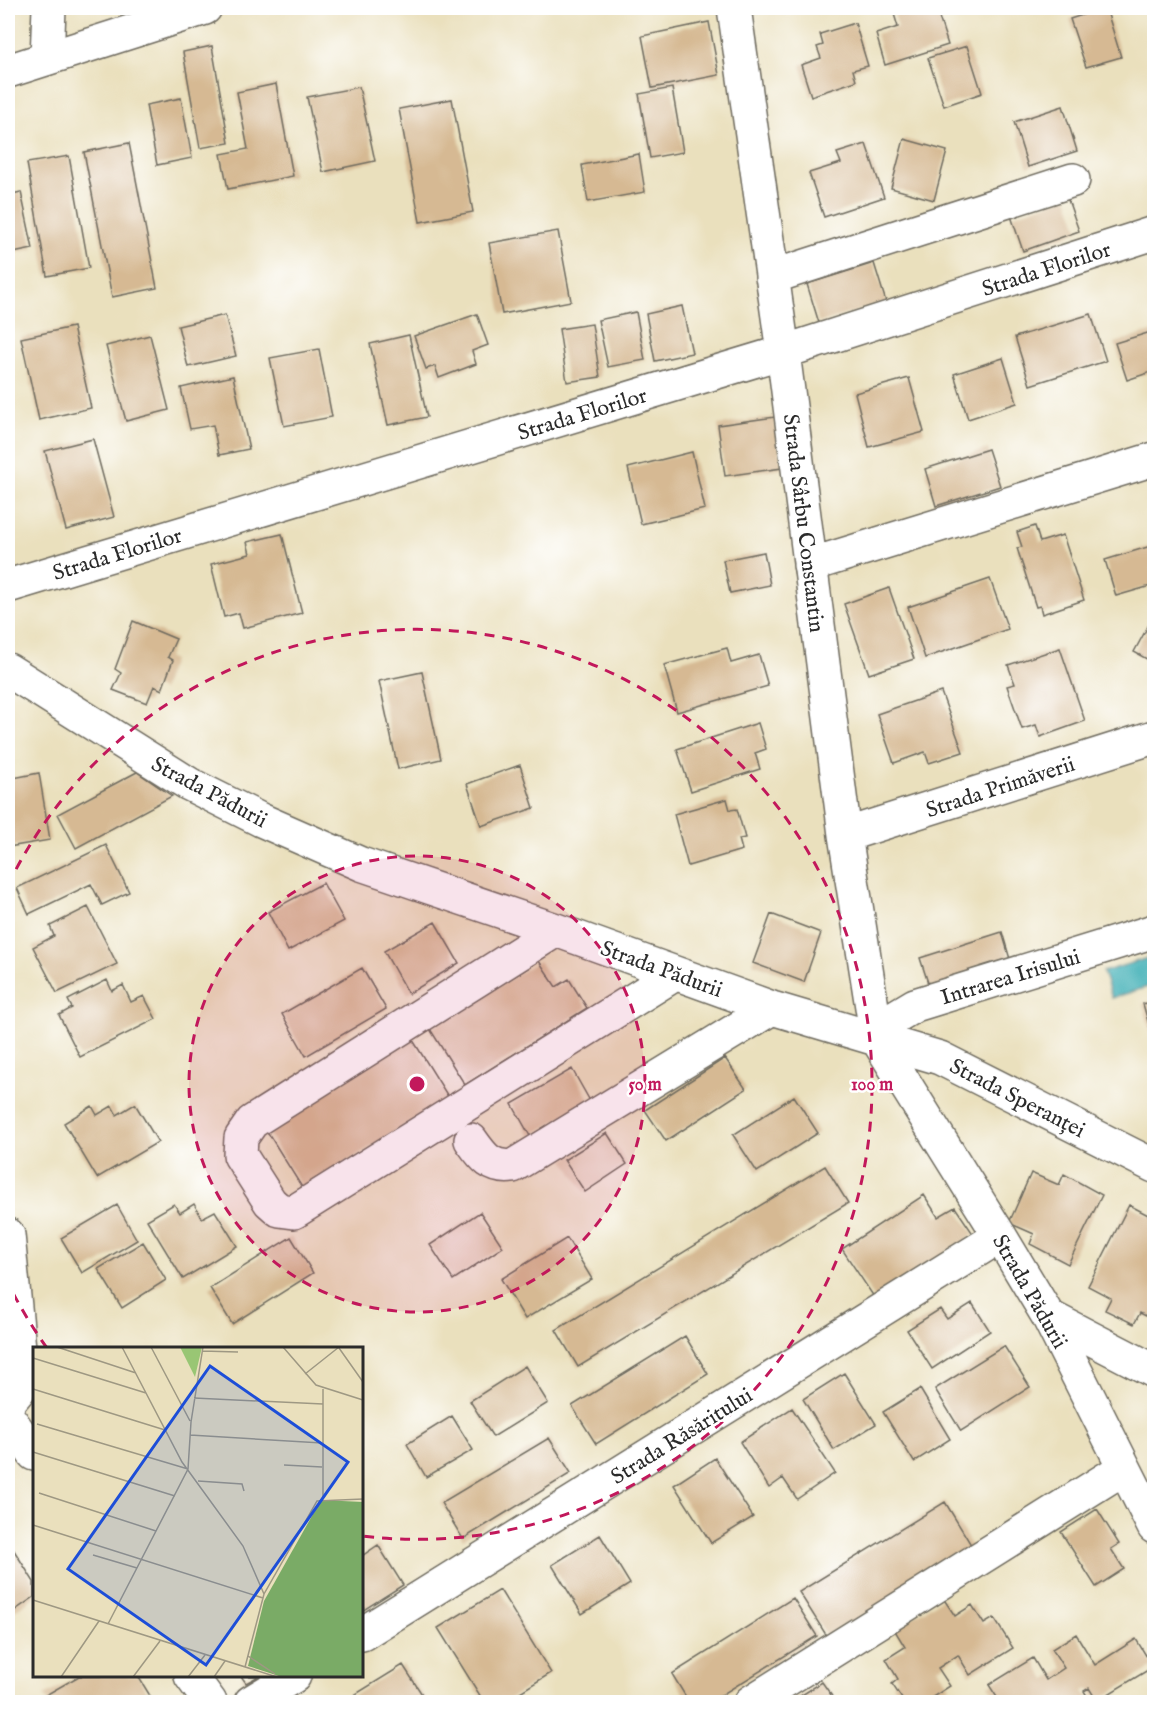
<svg xmlns="http://www.w3.org/2000/svg" width="1162" height="1710" font-family="'IM FELL English',serif">
<style>
.water{fill:#3badb4;stroke:#336c70;stroke-width:1.5}
.building{fill:#d6b993}
.lines{fill:none;stroke-linecap:round;stroke-linejoin:round}
.minor-casing{stroke:#6e6a5e;stroke-width:36}
.major-casing{stroke:#6e6a5e;stroke-width:36}
.minor{stroke:#fff;stroke-width:33}
.major{stroke:#fff;stroke-width:33}
.ring{fill:none;stroke:#c2185b;stroke-width:3;stroke-dasharray:10 8}
.labels{text-anchor:middle;stroke-width:5;stroke-linejoin:round;paint-order:stroke}
.street-label{font-size:22px;fill:#2b2b2b;stroke:#fff}
.inset-road{fill:none;stroke:#9e9883;stroke-width:1.5}
.view{fill:#1d4ed8;fill-opacity:0.15;stroke:#1d4ed8;stroke-width:3}
.inset-edge{fill:none;stroke:#2b2b2b;stroke-width:3}
.centre{fill:#c2185b;stroke:#fff;stroke-width:3}
.ring-label{font-size:18px;text-anchor:middle;font-weight:bold;fill:#c2185b;stroke:#fff;stroke-width:5;stroke-linejoin:round;paint-order:stroke}
</style>
<rect width="100%" height="100%" fill="#fff"/>
<filter id="ink" filterUnits="userSpaceOnUse"><feTurbulence type="fractalNoise" baseFrequency=".0167" numOctaves="2"/><feDisplacementMap in="SourceGraphic" scale="12" xChannelSelector="R" yChannelSelector="G"/><feConvolveMatrix kernelMatrix="1 2 1 2 8 2 1 2 1" color-interpolation-filters="sRGB"/></filter>
<filter id="wash" filterUnits="userSpaceOnUse"><feTurbulence type="fractalNoise" baseFrequency=".008" numOctaves="4" result="noise"/><feDisplacementMap in="SourceGraphic" scale="24" xChannelSelector="R" yChannelSelector="G"/><feGaussianBlur stdDeviation="1.35" result="paint"/><feColorMatrix in="noise" values="0 0 0 0 0 0 0 0 0 0 0 0 0 0 0 0 0 1.4 0 .05"/><feComposite in="paint" operator="in"/></filter>
<g filter="url(#wash)">
<rect width="100%" height="100%" fill="#eae0bd"/>
<path class="water" d="M1154,956V985L1112,998L1103,972Z"/>
<g id="blocks">
<path class="building" d="M914,8H936L948,45L885,65L876,34L898,27L894,14Z
M1104,8H1106L1121,57L1086,67L1070,19Z
M709,22L719,75L652,88L642,36Z
M855,23L868,66L853,70L856,81L811,96L801,65L821,58L817,47L823,45L820,34Z
M212,46L229,143L200,148L183,52Z
M967,46L982,93L944,106L928,58Z
M276,84L293,176L228,189L221,154L248,149L237,92Z
M359,87L375,161L323,172L307,97Z
M672,88L683,152L650,158L639,94Z
M181,98L192,158L157,165L146,105Z
M452,99L473,212L420,222L399,109Z
M1063,106L1077,151L1028,167L1014,122Z
M904,139L947,151L934,200L891,188Z
M129,143L157,288L112,297L84,152Z
M866,144L884,197L824,217L809,173L841,163L837,153Z
M639,154L645,192L588,202L582,165Z
M69,156L89,268L47,276L27,163Z
M21,192L33,249L8,254V195Z
M1067,197L1079,231L1023,251L1011,216Z
M558,231L571,301L502,314L489,243Z
M874,263L886,302L819,323L807,284Z
M682,306L692,353L655,361L646,314Z
M636,312L645,360L608,367L598,320Z
M477,314L488,345L472,351L476,364L439,378L435,366L426,369L414,336Z
M1091,314L1106,361L1030,385L1015,337Z
M225,315L236,356L188,367L178,326Z
M592,324L600,377L567,382L559,329Z
M73,327L91,408L39,420L21,338Z
M1154,331V371L1127,380L1115,343Z
M150,335L169,410L126,421L106,346Z
M409,335L427,417L388,425L370,344Z
M319,349L332,417L284,426L270,358Z
M1003,358L1017,403L968,419L954,374Z
M233,376L249,449L219,455L213,425L190,429L181,388Z
M909,378L924,432L869,447L855,393Z
M775,417L782,468L725,476L718,425Z
M93,439L114,517L66,530L45,451Z
M988,449L1000,486L936,506L925,469Z
M692,452L705,509L641,524L628,468Z
M1035,526L1040,542L1063,535L1084,600L1042,614L1040,606L1036,607L1017,548L1022,547L1017,532Z
M282,534L302,613L243,628L239,613L224,617L211,564L250,554L247,542Z
M1154,545V585L1116,596L1105,560Z
M764,552L770,585L730,593L723,560Z
M990,579L1008,629L925,658L908,607Z
M889,588L914,659L869,674L844,604Z
M1154,615V663L1134,652Z
M133,621L176,639L168,657L173,660L162,690L154,686L147,703L113,690L121,673L115,669Z
M727,648L731,663L759,655L768,686L677,712L664,665Z
M1060,648L1085,721L1040,737L1036,725L1022,729L1007,686L1015,684L1008,665Z
M422,672L441,759L398,769L379,681Z
M941,692L963,752L929,763L925,752L894,763L877,714Z
M758,723L766,749L755,753L760,769L691,791L677,749Z
M520,765L534,808L481,826L467,784Z
M137,772L172,796L76,848L58,814Z
M39,773L50,840L8,847V779Z
M727,799L730,810L737,809L745,838L739,839L742,850L688,866L674,814Z
M106,845L129,892L102,905L91,884L29,914L17,888Z
M323,883L344,921L288,951L268,912Z
M88,907L117,964L57,993L33,947L54,936L50,926Z
M771,914L821,933L804,982L753,963Z
M435,922L459,963L408,994L384,951Z
M1002,932L1012,966L931,992L920,958Z
M539,961L556,987L569,979L587,1008L465,1085L430,1029Z
M362,968L386,1009L306,1056L282,1014Z
M107,980L112,991L123,985L131,1002L144,996L156,1019L80,1057L59,1015L72,1008L68,1000Z
M1154,1000V1042L1143,1004Z
M411,1037L449,1098L303,1189L265,1128Z
M725,1058L746,1089L666,1141L645,1110Z
M572,1069L590,1101L530,1136L512,1104Z
M794,1096L818,1133L757,1172L733,1135Z
M135,1104L158,1142L97,1178L64,1123L92,1106L97,1115L112,1106L117,1115Z
M607,1133L627,1164L585,1192L564,1160Z
M825,1166L848,1203L578,1367L556,1330Z
M1031,1173L1059,1185L1064,1174L1102,1195L1068,1264L1030,1244L1034,1234L1009,1223Z
M924,1195L938,1217L955,1207L974,1235L876,1300L842,1249Z
M174,1204L180,1213L194,1204L202,1218L215,1211L237,1246L183,1279L147,1220Z
M117,1205L137,1240L82,1273L61,1238Z
M1129,1205L1154,1218V1315L1152,1319L1140,1313L1134,1324L1105,1310L1111,1298L1088,1286Z
M480,1212L503,1247L453,1280L430,1245Z
M291,1237L313,1273L232,1324L210,1288Z
M567,1238L592,1279L525,1319L501,1279Z
M143,1242L166,1280L122,1308L98,1269Z
M972,1303L990,1331L932,1369L907,1330L940,1309L947,1319Z
M685,1336L708,1374L596,1444L572,1406Z
M1004,1346L1030,1387L961,1431L935,1389Z
M525,1366L548,1403L493,1437L470,1401Z
M844,1373L876,1424L834,1450L803,1399Z
M920,1389L950,1439L914,1462L883,1412Z
M792,1408L835,1473L797,1499L783,1478L769,1488L740,1442Z
M452,1416L473,1450L426,1477L407,1444Z
M549,1438L571,1473L463,1539L441,1503Z
M715,1458L753,1517L711,1543L674,1485Z
M945,1502L973,1548L828,1638L799,1592Z
M1097,1509L1119,1544L1111,1549L1124,1569L1096,1587L1061,1532Z
M600,1535L630,1584L582,1614L552,1565Z
M10,1544L34,1582V1597L8,1615V1546Z
M378,1545L403,1585L362,1611V1556Z
M500,1590L551,1673L504,1702H484L438,1628Z
M793,1598L817,1636L710,1702H689L672,1674Z
M943,1598L955,1616L972,1605L984,1624L994,1618L1013,1648L970,1675L958,1655L938,1668L950,1686L925,1702H904L892,1684L898,1679L886,1659L905,1647L894,1629Z
M1076,1634L1095,1665L1136,1639L1153,1667L1097,1701L1089,1688L1084,1691L1090,1701L1088,1702H1021L1020,1700L1016,1702H1000L989,1685L1033,1658L1046,1680L1064,1668L1052,1649Z
M403,1665L427,1702H343Z
M79,1676H138L152,1699L145,1702H48L44,1696Z
M241,1676H259L246,1683Z
M822,1682L836,1702H791Z"/>
</g>
</g>
<g filter="url(#ink)">
<use href="#blocks" fill-opacity="0" stroke="#6e6a5e" stroke-width="1.5"/>
<g class="lines">
<defs>
<path id="minor" d="M734,8L783,352L845,835L877,1039L1000,1236L1048,1316L1154,1527
M47,58L49,8
M772,277L1073,180
M810,565L1154,459
M8,586L783,352L1154,233
M8,670L189,784L261,820L361,864L556,930L772,1008L940,1058L1154,1166
M845,835L1154,737
M556,930L252,1122L241,1138L240,1155L270,1202L279,1210L294,1212L675,974
M877,1039L895,1017L915,1005L1154,931
M471,1140C483,1157 491,1169 513,1166L772,1008
M8,1235L21,1369L18,1391L8,1403
M1048,1316L1154,1371
M8,1417L34,1454
M362,1634L1000,1236
M191,1676L210,1702
M251,1702L294,1676
M751,1702L1124,1468"/>
<path id="major" d="M8,71L205,8"/>
</defs>
<use href="#minor" class="minor-casing"/>
<use href="#major" class="major-casing"/>
<use href="#minor" class="minor"/>
<use href="#major" class="major"/>
</g>
</g>
<circle cx="417" cy="1084" r="228" fill="#c2185b" fill-opacity=".12"/>
<g class="ring">
<circle cx="417" cy="1084" r="228"/>
<path d="M47 1348A455 455 0 0 1 8 1283M8 885A455 455 0 1 1 362 1536"/>
</g>
<g class="labels">
<g class="street-label">
<text transform="translate(1046 268) rotate(-18)" y="8">Strada Florilor</text>
<text transform="translate(582 413) rotate(-17)" y="8">Strada Florilor</text>
<text transform="translate(805 523) rotate(83)" y="8">Strada Sârbu Constantin</text>
<text transform="translate(117 553) rotate(-17)" y="8">Strada Florilor</text>
<text transform="translate(1000 786) rotate(-18)" y="8">Strada Primăverii</text>
<text transform="translate(210 791) rotate(28)" y="8">Strada Pădurii</text>
<text transform="translate(662 968) rotate(20)" y="8">Strada Pădurii</text>
<text transform="translate(1010 976) rotate(-17)" y="8">Intrarea Irisului</text>
<text transform="translate(1018 1097) rotate(27)" y="8">Strada Speranței</text>
<text transform="translate(1031 1291) rotate(60)" y="8">Strada Pădurii</text>
<text transform="translate(681 1435) rotate(-32)" y="8">Strada Răsăritului</text>
</g>
</g>
<g transform="translate(33 1347)">
<rect width="330" height="330" fill="#eae0bd"/>
<path d="M147,0H169L162,30Z" fill="#99c674"/>
<path d="M288,153L330,155V330H249L215,319L231,254Z" fill="#7aab66"/>
<path class="inset-road" d="M24,0L103,26M89,0L149,115L210,199L231,247M118,0L157,74M250,0L283,38L330,53M306,1L330,35M169,4L205,5M0,11L113,46M272,27L306,0M0,42L132,83M161,51L290,57M4,77L155,122M157,88L289,96M0,105L142,149M251,118L289,120M165,134L209,137L211,144M6,146L123,184M290,151V42M0,178L230,251M60,208L104,221M0,253L244,330M75,277L155,122L158,75L170,0M215,309L242,327M212,320L231,247L284,154L330,152M28,330L66,274M100,330L127,294M155,330L172,308M181,330L192,314"/>
<path class="view" d="M177,19L315,115L173,318L35,222Z"/>
<rect width="330" height="330" class="inset-edge"/>
</g>
<circle cx="417" cy="1084" r="9" class="centre"/>
<g class="ring-label">
<text x="645" y="1090">50 m</text>
<text x="872" y="1090">100 m</text>
</g>
<rect width="1162" height="1710" fill="none" stroke="#fff" stroke-width="30"/>
</svg>
